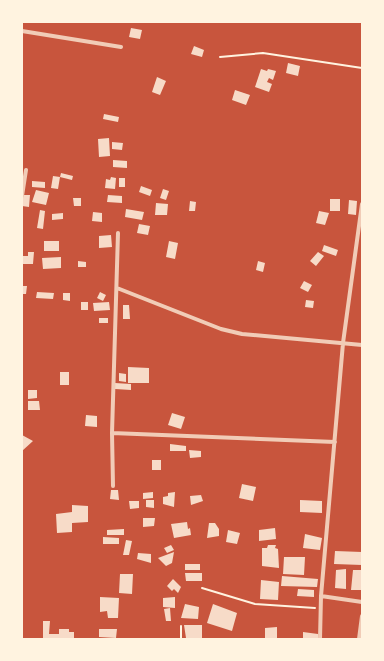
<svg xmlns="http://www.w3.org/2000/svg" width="384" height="661" font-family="Quicksand,sans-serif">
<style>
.building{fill:#f7dbc8}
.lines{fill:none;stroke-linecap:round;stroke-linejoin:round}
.path{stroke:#fff3e0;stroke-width:2}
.minor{stroke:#f1ccb7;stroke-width:4}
</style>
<rect width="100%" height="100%" fill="#c8553d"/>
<path class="building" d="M131,28L142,30L140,39L129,37Z
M194,46L204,50L202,57L191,54Z
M288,63L300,66L298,76L286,73Z
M261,69L267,71L268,69L276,71L273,80L269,78L267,82L272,84L269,92L255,87Z
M157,77L166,81L160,95L152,92Z
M235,90L250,95L246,105L232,100Z
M104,114L119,117L118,122L103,119Z
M109,138L110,156L99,157L98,139Z
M112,142L123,143L122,150L112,149Z
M113,160L127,161V168L113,167Z
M61,173L73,176L72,180L60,177Z
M53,176L60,177L58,189L51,188Z
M111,177L116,178L115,189L105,188L106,179L110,180Z
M119,178H125V187H119Z
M32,181L45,182V188L32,187Z
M141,186L152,190L150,196L139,192Z
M163,189L169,191L166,200L160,198Z
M36,190L49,193L46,205L32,202Z
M22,195H30L29,207L22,206Z
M108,195L122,196V203L107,202Z
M73,198H81V206H74Z
M330,199H340V211H330Z
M349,200L357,201L356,215L348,214Z
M190,201L196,202L195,211H189Z
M156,203L168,204L167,215H155Z
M126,209L144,212L142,220L125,217Z
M40,210L45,211L43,229L37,228Z
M319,211L329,213L325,225L316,223Z
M93,212L102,213V222L92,221Z
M63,213V219L52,220V214Z
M139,224L150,226L148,235L137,233Z
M111,235L112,247L99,248V236Z
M44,241H59V251H44Z
M169,241L178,243L175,259L166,257Z
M324,245L338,250L336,256L322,251Z
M28,252H34L33,264H22V256H28Z
M318,252L324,256L316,266L310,261Z
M61,257V268L43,269L42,258Z
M78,261L86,262V267H78Z
M258,261L265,263L263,272L256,270Z
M304,281L312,285L308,292L300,288Z
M22,286H27L26,294H22Z
M37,292L54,293L53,299L36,298Z
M100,292L106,295L103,301L97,298Z
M63,293H70V301L63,300Z
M306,300L314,301L313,308L305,307Z
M81,302H88V310H81Z
M109,302L110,310L94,311L93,303Z
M123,305H129L130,319H123Z
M99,318H108V323H99Z
M128,367L149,368V383H128Z
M60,372H69V385H60Z
M119,373L126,374V382L119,381Z
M115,383L131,384V390L115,389Z
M28,390H37V398L28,399Z
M28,401H39L40,410H28Z
M172,413L185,417L181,429L168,425Z
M86,415L97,416V427L85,426Z
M22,435L33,441L22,451Z
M170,444L186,446V451H170Z
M189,450L201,451V457L190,458Z
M152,460H161V470H152Z
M242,484L256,487L253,501L239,498Z
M111,490H118L119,500L110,499Z
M153,492V498L143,499V493Z
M175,492L174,507L163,504V497L168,496V493Z
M201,495L203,501L191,505L190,496Z
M146,500H154V508L146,507Z
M300,500L322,501V513L300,512Z
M129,501H139V508L130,509Z
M72,505L88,506V522L72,523V532L57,533L56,514L72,512Z
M143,518H155L154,526L143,527Z
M187,522L188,529L190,528L191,535L174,538L171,524Z
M209,523H215L219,529V536L207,538Z
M275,528L276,539L259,541V530Z
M124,529V535H107V530Z
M228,530L240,533L237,544L226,542Z
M305,534L322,538L320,550L303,548Z
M103,537L119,538V544H103Z
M126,540L132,541L129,555H123Z
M171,545L174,550L167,553L164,548Z
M268,545H276L275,548L278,549L279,568L262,566V548H267Z
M335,551L362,552V565L334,564Z
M174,552L172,563L166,566L158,558Z
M138,553L151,554V563L137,559Z
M284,557H305L304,575L283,574Z
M185,564H200V570H185Z
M346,569V589L335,588L336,570Z
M353,570H362V590H351Z
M185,573H202V581H186Z
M120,574H133L132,594L119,593Z
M282,576L318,579L317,587L281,586Z
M173,579L181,587L178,593L174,589L172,591L167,586Z
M261,580L279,582L278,600L260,599Z
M298,589L314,590V597L297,596Z
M100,597L119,598L118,618H108L107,611L100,612Z
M175,597V608L163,607V598Z
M185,604L199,607L198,619L181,618Z
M213,604L237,613L232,631L207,623Z
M170,608L171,621H166L164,609Z
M43,621H50L49,634H59V629H69V632H74V639H43Z
M184,625H202V638H186Z
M277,627V639H265V628Z
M99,629H117L116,638L99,637Z
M303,632L318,634V639H303Z"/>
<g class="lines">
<path class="path" d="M220,57L263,53L362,68
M202,588L255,604L315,608
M181,639V626"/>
<path class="minor" d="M22,31L121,47
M22,196L26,170
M117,288L221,329L242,334L362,345
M112,433L335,442
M113,486L112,433L118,233
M321,596L362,602
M320,639L321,596L343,343L362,204
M359,639L362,616"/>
</g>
<rect width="384" height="661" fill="none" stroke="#fff3e0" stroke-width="46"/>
</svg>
